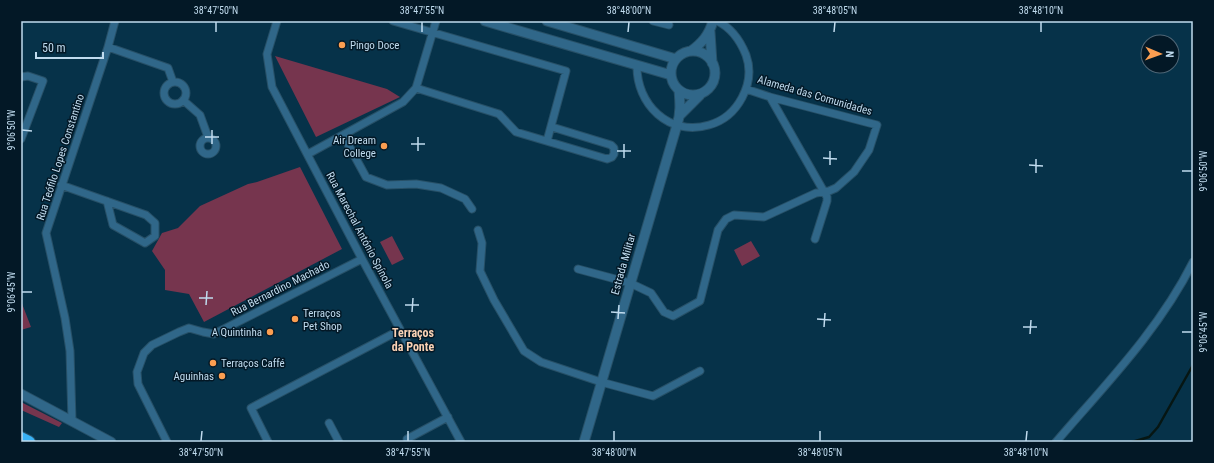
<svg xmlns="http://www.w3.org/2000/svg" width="1214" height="463" font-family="'Roboto Condensed',sans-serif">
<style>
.green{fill:#76354e}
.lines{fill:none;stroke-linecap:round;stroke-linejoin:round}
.stream{stroke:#061613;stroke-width:2.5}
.minor-casing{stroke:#275067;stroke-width:9}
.tertiary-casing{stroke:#275067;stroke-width:11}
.motorway-casing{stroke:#275067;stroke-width:14}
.minor{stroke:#306789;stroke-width:7}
.tertiary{stroke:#306789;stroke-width:9}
.motorway{stroke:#39b2f5;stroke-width:12}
.ticks{fill:none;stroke:#c0dbee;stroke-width:1.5}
.poi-dot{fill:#fb9e51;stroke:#031826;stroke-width:1.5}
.labels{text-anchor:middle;stroke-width:3;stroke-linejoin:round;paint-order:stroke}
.poi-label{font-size:11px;fill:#c0dbee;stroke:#031826;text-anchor:start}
.street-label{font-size:11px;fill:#c0dbee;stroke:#031826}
.neighbourhood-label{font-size:12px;font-weight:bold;fill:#fad2b5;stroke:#031826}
.neatline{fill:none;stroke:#c0dbee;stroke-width:1.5}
.ticks-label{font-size:10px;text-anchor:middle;fill:#c0dbee}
</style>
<rect width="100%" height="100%" fill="#063249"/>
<path class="green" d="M275,56L387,89L400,97L316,137Z
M300,167L342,249L204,322L189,294L165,290V270L152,251L162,233L178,228L200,206L248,184L257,182Z
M392,236L404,259L392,265L380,242Z
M751,241L760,256L742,266L734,250Z
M21,301L31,327L21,330Z
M21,402L62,423L59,427L21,410Z"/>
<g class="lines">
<path class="stream" d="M1132,442L1149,437L1158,427L1193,365"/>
<defs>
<path id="minor" d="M277,21L267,54L272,87L362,259L461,442
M393,21L566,71L547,141
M653,21L669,25
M108,47L168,68L173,82
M637,65C636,104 669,137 709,125C738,117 756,83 746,55C740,40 732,28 717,21
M21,77L28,76L43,81L21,139
M164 93a11 11 0 1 1 22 0a11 11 0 1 1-22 0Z
M416,88L499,114L516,132L607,159L612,157L614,154V148L611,145L552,127
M770,97L827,197V201L815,239
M183,100L200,115L208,137
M343,135L366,177L387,185L416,184L441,188L465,199L472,209
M200 146a8 8 0 1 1 16 0a8 8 0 1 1-16 0Z
M308,154L403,102L416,88L436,21
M61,185L146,215L155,223V236L145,243L113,225L107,201
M478,230L482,243L480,271L494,300L524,351L541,362L601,382L653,396L700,371
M578,269L630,283L651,293L664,312L673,316L700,301L718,230L726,219L734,215L764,217L816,193L829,191L836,188L854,172L869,150L877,125L770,97L746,89
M72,421L70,351L65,318L46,233L108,47L115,21
M329,423L339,442
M167,442L138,384L137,372L144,353L152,345L179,332L189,328L203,332L214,334L362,259
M268,442L251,408L400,330
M409,442L407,439L448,417
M1056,442C1105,385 1159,330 1193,262"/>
<path id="tertiary" d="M485,21L671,75
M547,21L676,59
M710,32L712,63
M691,51C702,43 709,35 713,21
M671 73a22 22 0 1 1 44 0a22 22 0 1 1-44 0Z
M680,115L700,95
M21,394L111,442
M584,442L677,125C681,113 680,102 679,90"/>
<path id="motorway" d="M21,438L29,442"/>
</defs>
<use href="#minor" class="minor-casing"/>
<use href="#tertiary" class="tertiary-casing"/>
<use href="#motorway" class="motorway-casing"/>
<use href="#minor" class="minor"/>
<use href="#tertiary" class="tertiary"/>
<use href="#motorway" class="motorway"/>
</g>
<path class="ticks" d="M216,32V22M422,32V22M628,32L629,22M834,32L835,22M1041,32V22M22,130L32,131M205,137H219M212,144V130M411,144H425M418,151V137M617,151H631M624,158V144M823,158L837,159M830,165V151M1029,165L1043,166M1182,171H1192M1036,173V159M22,292H32M199,298H213M206,305L207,291M405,305H419M412,312L413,298M611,312L625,313M618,319L619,305M817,319L831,320M824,327L825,313M1023,327H1037M1182,332H1192M1030,334L1031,320M201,441L202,431M408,441V431M614,441V431M820,441V431M1026,441L1027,431"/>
<g class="poi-dot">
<circle cx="342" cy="45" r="4"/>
<circle cx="384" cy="146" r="4"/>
<circle cx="295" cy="319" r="4"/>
<circle cx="270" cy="332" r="4"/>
<circle cx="213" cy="363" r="4"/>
<circle cx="222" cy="376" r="4"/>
</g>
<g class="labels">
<g class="poi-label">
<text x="350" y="49">Pingo Doce</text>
<text x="376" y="144" text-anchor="end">Air Dream<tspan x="376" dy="13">College</tspan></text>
<text x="303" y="317">Terraços<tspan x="303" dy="13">Pet Shop</tspan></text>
<text x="262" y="336" text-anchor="end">A Quintinha</text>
<text x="221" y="367">Terraços Caffé</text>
<text x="214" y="380" text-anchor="end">Aguinhas</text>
</g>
<g class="street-label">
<text transform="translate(815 95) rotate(16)" y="4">Alameda das Comunidades</text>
<text transform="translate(60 157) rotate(-72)" y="4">Rua Teófilo Lopes Constantino</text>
<text transform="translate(360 230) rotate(62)" y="4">Rua Marechal António Spínola</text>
<text transform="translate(623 264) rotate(-74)" y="4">Estrada Militar</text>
<text transform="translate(280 288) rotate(-27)" y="4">Rua Bernardino Machado</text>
</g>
<g class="neighbourhood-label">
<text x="413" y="337">Terraços<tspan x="413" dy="14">da Ponte</tspan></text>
</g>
</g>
<rect width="1214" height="463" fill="none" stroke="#031826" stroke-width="44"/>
<g transform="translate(1160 54) rotate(92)"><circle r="19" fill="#031826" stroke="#4f6676"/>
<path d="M0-3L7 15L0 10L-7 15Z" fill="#fb9e51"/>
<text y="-6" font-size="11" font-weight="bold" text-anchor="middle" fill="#c0dbee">N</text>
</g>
<path d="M36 52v6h67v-6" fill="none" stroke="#c0dbee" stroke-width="2"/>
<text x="42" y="52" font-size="12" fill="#c0dbee" stroke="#031826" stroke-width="3" paint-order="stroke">50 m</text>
<rect x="22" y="22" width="1170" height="419" class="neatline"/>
<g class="ticks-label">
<text x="216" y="14">38°47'50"N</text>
<text x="422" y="14">38°47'55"N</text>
<text x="629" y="14">38°48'00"N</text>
<text x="835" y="14">38°48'05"N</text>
<text x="1041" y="14">38°48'10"N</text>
<text transform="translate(11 130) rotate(-90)" y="4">9°06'50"W</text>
<text transform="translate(1203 171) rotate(-90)" y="4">9°06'50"W</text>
<text transform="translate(11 292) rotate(-90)" y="4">9°06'45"W</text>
<text transform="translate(1203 332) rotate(-90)" y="4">9°06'45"W</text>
<text x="201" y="456">38°47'50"N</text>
<text x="408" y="456">38°47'55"N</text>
<text x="614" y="456">38°48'00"N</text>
<text x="820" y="456">38°48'05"N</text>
<text x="1026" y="456">38°48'10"N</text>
</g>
</svg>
